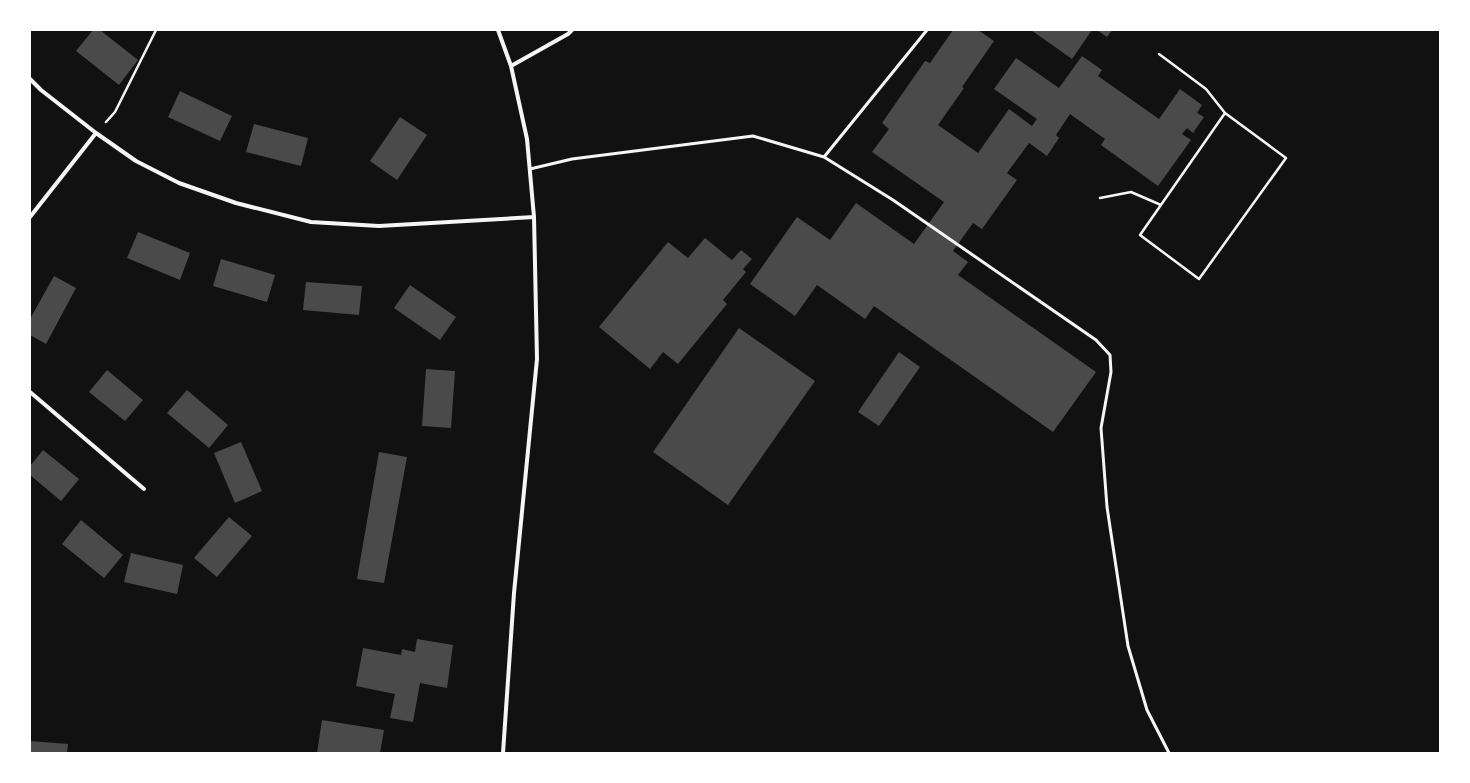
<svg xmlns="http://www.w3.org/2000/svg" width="1470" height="783" font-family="Rubik,sans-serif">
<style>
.building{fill:#4a4a4a}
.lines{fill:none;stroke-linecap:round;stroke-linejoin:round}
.path{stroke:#f5f5f5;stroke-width:2.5}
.service{stroke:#f5f5f5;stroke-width:3}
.minor{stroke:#f5f5f5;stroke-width:4}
</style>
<rect width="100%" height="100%" fill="#111"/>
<path class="building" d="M93,30H100L138,60L119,85L76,51Z
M953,30H978L994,41L962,87L964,88L938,125L978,153L1009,109L1032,126L1037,119L994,89L1016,58L1059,88L1082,56L1102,70L1098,76L1159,119L1180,89L1202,105L1197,113L1204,117L1193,133L1187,128L1182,134L1191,140L1158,186L1101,145L1105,139L1070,114L1056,135L1059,138L1047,156L1029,143L1007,173L1017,180L982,229L973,223L953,251L968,262L958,275L1096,372L1053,432L874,306L865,319L817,285L795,316L750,284L797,217L830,240L856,203L914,244L944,202L872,152L889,129L882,123L925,61L930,63Z
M1031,30H1092L1072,59Z
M1097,30H1112L1107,37Z
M180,91L232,116L220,141L168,117Z
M400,117L427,135L397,180L370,161Z
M254,124L308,138L301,166L246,152Z
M138,232L190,253L180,280L127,258Z
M705,238L732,260L741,250L752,259L743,269L746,272L723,300L727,304L678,364L663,352L650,369L599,327L668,242L688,258Z
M221,259L275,275L267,302L213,286Z
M54,276L76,288L46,344L30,335V319Z
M306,282L362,286L359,315L303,310Z
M410,285L456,317L440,340L394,308Z
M739,328L815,381L728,505L653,452Z
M899,352L920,367L879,426L858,412Z
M426,369L455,371L451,428L422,426Z
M107,370L143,400L125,421L89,392Z
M187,390L228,425L209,448L167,413Z
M241,442L262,491L235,503L214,453Z
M43,450L79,479L61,501L30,475V466Z
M379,452L407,457L384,583L357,579Z
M229,517L252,536L217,577L194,558Z
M81,520L123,555L104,578L62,544Z
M131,553L183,565L177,594L124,582Z
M417,639L453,645L447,688L420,683L413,722L390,718L395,694L356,686L363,648L401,655L402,649L415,652Z
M322,720L384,730L380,753H317Z
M30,741L68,744L67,753H30Z"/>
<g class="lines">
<path class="path" d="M1159,54L1206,89L1225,113
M1225,113L1286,158L1199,279L1140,235Z
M106,122L115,112L156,30
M1100,198L1131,192L1161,205"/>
<path class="service" d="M824,157L927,30
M530,169L572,159L753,136L824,157L893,200L1096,340L1110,355L1111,372L1101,428L1107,507L1128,646L1147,710L1169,753"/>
<path class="minor" d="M498,30L511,66L527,139L534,217L537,359L514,593L503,753
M511,66L568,34L572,30
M30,79L41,90L96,133L136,161L179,183L236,203L311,222L379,226L534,217
M30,217L96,133
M30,392L144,489"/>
</g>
<rect width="1470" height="783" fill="none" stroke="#ffffff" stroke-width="62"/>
</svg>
